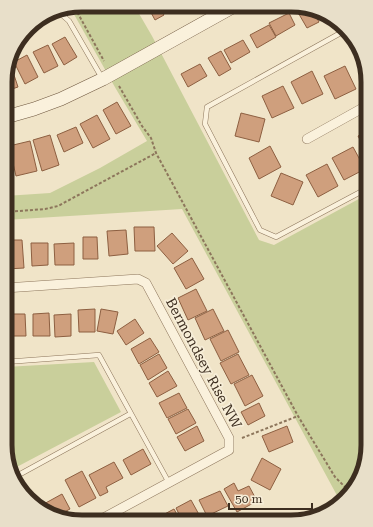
<svg xmlns="http://www.w3.org/2000/svg" width="373" height="527" font-family="'Roboto Serif',serif">
<style>
.green{fill:#c9cf9b}
.building{fill:#cf9f7d;stroke:#8d5f41}
.lines{fill:none;stroke-linecap:round;stroke-linejoin:round}
.lane-casing{stroke:#8d765c;stroke-width:5.5}
.street-casing{stroke:#8d765c;stroke-width:10}
.secondary-casing{stroke:#6f573f;stroke-width:14}
.path{stroke:#8d765c;stroke-width:2;stroke-dasharray:3 2;stroke-linecap:butt}
.lane{stroke:#faf1dc;stroke-width:4.5}
.street{stroke:#faf1dc;stroke-width:9}
.secondary{stroke:#faf1dc;stroke-width:13}
.labels{text-anchor:middle;stroke-width:3.5;stroke-linejoin:round;paint-order:stroke}
.street-label{font-size:14px;fill:#3d2e20;stroke:#f7eed8}
.rim{fill:none;stroke:#3d2e20;stroke-width:5}
</style>
<rect width="100%" height="100%" fill="#f0e4c8"/>
<path class="green" d="M82,5H134L152,36L259,240L274,245L368,194V450L355,488L340,501L182,209L5,220V196L50,193L100,168L147,141L116,89L71,9Z
M94,362L121,412L11,470L5,445V367Z"/>
<path class="building" d="M147,5H168L169,6L161,10L164,15L155,20Z
M302,6L313,11L319,22L307,28L296,9Z
M289,13L295,25L276,36L269,23Z
M269,25L276,37L257,48L250,35Z
M65,37L77,57L64,65L52,44Z
M243,40L250,52L231,63L224,50Z
M48,45L58,66L44,73L33,52Z
M221,51L231,69L219,76L208,58Z
M27,55L38,77L25,84L14,62Z
M10,63L18,87L6,91V72Z
M200,64L207,76L188,87L181,74Z
M345,66L356,89L335,99L324,76Z
M312,71L323,94L302,104L291,82Z
M283,86L294,108L272,118L262,96Z
M117,102L131,126L116,134L103,110Z
M241,113L265,119L259,142L235,136Z
M97,115L110,139L93,148L80,124Z
M76,127L83,143L64,152L57,135Z
M368,131V155L358,136Z
M50,135L59,165L42,171L33,140Z
M30,141L37,171L16,176L9,146Z
M270,146L281,167L259,179L249,158Z
M353,147L365,169L344,180L332,158Z
M327,164L338,186L318,197L306,175Z
M281,173L303,182L293,205L271,196Z
M134,227H154L155,251H135Z
M126,230L128,254L109,256L107,231Z
M172,233L188,251L173,264L157,246Z
M83,237H97L98,259H83Z
M6,240H22L24,268L7,269Z
M31,243H48V265L32,266Z
M74,243V265H55L54,244Z
M192,258L204,279L186,289L174,268Z
M196,289L207,311L188,320L178,298Z
M95,309V332H79L78,310Z
M101,309L118,312L113,334L97,331Z
M213,309L224,331L205,340L195,318Z
M49,313L50,336H33V314Z
M9,314H25L26,336H9Z
M71,314V336L55,337L54,315Z
M135,319L144,333L126,345L117,331Z
M228,330L239,352L221,361L210,339Z
M150,338L159,352L139,364L131,349Z
M159,354L167,368L148,380L140,365Z
M238,354L249,375L231,384L220,363Z
M168,371L177,386L157,397L149,383Z
M252,375L263,396L245,406L234,384Z
M179,393L187,408L167,418L159,403Z
M259,403L265,416L248,425L241,412Z
M188,409L196,423L176,434L168,419Z
M197,426L204,441L185,451L177,437Z
M287,426L293,442L269,452L262,436Z
M143,449L151,464L131,475L123,460Z
M262,458L281,469L270,490L251,480Z
M114,462L123,478L106,487L108,492L100,496L89,475Z
M82,471L96,498L79,507L65,480Z
M234,483L238,491L249,486L257,501L237,512L224,489Z
M220,491L228,506L207,516L199,500Z
M62,494L70,509L57,516L45,511L42,505Z
M191,500L202,520L199,522H183L176,508Z
M174,509L181,522H161L159,517Z
M153,517L155,522H143Z"/>
<g class="lines">
<defs>
<path id="lane" d="M58,14H61L69,21L102,78
M31,25L38,22
M346,30L207,107L205,124L260,230L276,237L368,188
M5,362L99,355L169,483
M13,478L130,414"/>
<path id="street" d="M307,139L368,105
M5,288L138,279L146,283L229,438V450L98,521"/>
<path id="secondary" d="M6,117L34,109L61,99L103,79L236,5"/>
</defs>
<use href="#lane" class="lane-casing"/>
<use href="#street" class="street-casing"/>
<use href="#secondary" class="secondary-casing"/>
<path class="path" d="M75,8L104,61
M119,86L142,126L151,138L156,153L298,416L335,477L350,492
M5,212L45,209L58,206L156,153
M242,438L298,416"/>
<use href="#lane" class="lane"/>
<use href="#street" class="street"/>
<use href="#secondary" class="secondary"/>
</g>
<g class="labels">
<g class="street-label">
<text transform="translate(204 363) rotate(62)" y="5">Bermondsey Rise NW</text>
</g>
</g>
<path d="M0 0H373V527H0ZM82 12H291A70 70 0 0 1 361 82V445A70 70 0 0 1 291 515H82A70 70 0 0 1 12 445V82A70 70 0 0 1 82 12Z" fill="#e8dfc9" fill-rule="evenodd"/>
<path class="rim" d="M82 12H291A70 70 0 0 1 361 82V445A70 70 0 0 1 291 515H82A70 70 0 0 1 12 445V82A70 70 0 0 1 82 12Z"/>
<path d="M229 503v6h83v-6" fill="none" stroke="#3d2e20" stroke-width="2"/>
<text x="235" y="503" font-size="12" fill="#3d2e20" stroke="#f7eed8" stroke-width="3" paint-order="stroke">50 m</text>
</svg>
